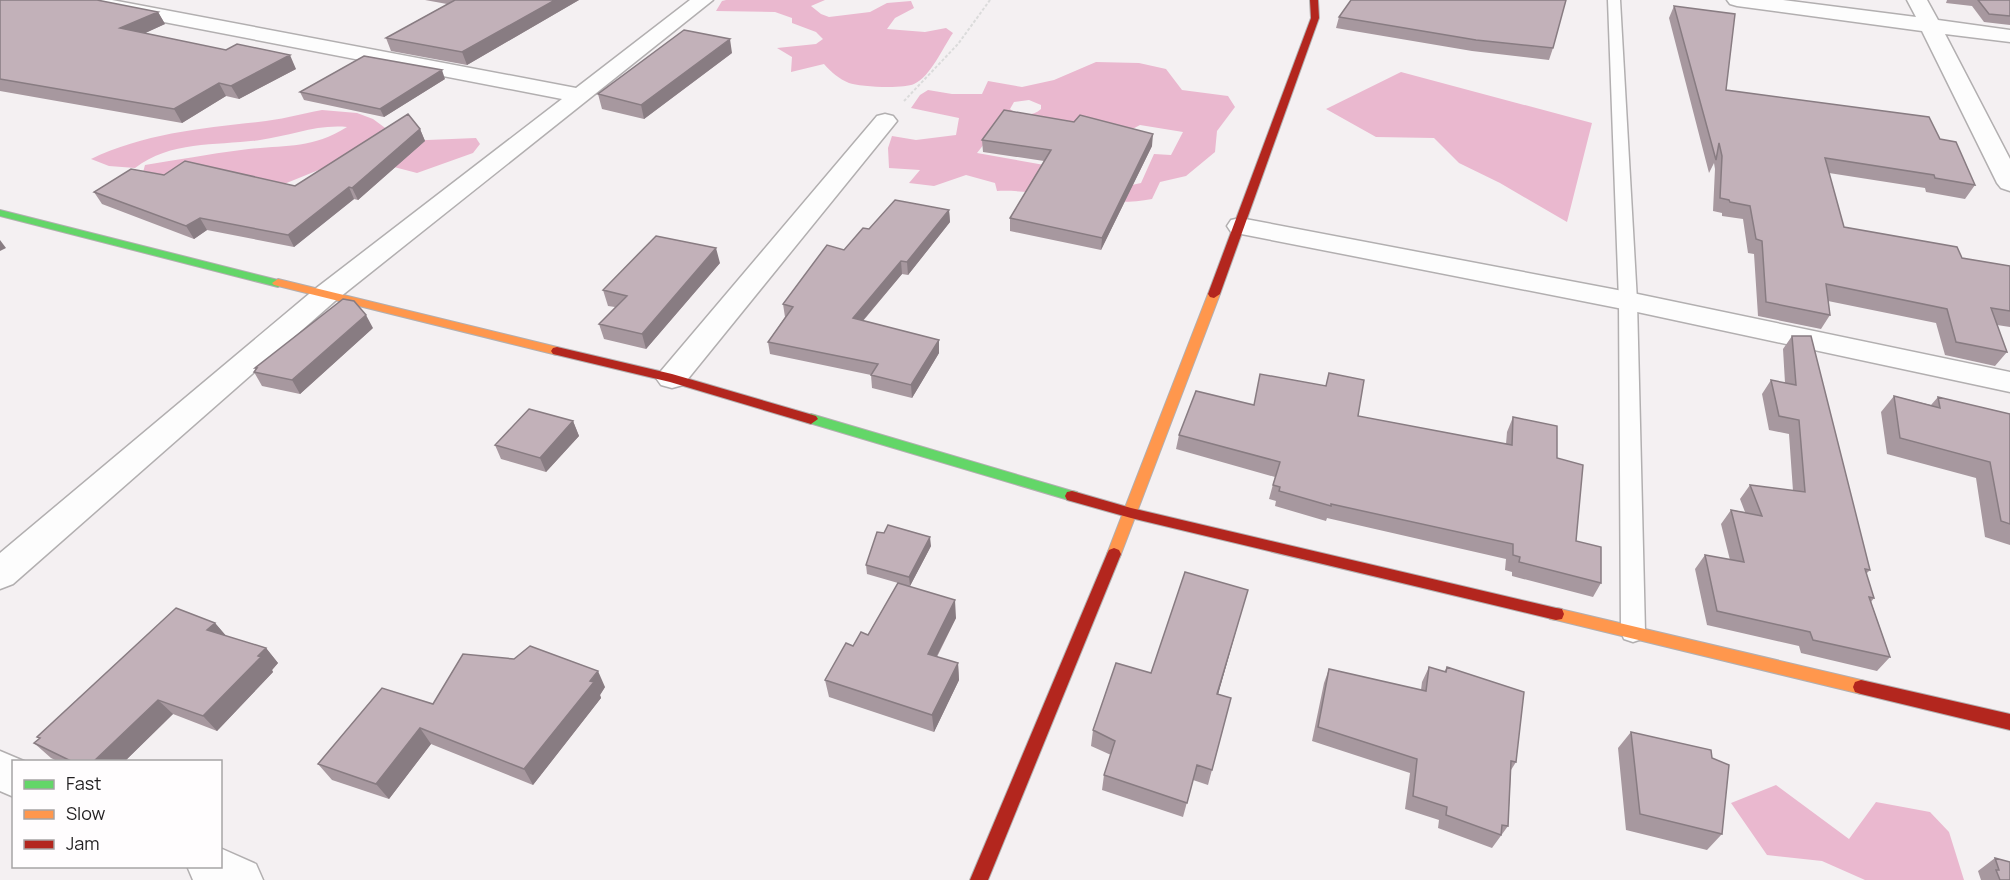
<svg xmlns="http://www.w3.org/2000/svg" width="2010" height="880" font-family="Manrope,sans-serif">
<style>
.forest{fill:#eab8cf;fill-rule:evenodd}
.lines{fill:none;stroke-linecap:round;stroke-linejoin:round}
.lane-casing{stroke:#b2afb0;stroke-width:3}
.street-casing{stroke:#b2afb0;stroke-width:3}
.fast-casing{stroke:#b2afb0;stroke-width:2}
.slow-casing{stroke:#b2afb0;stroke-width:2}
.jam-casing{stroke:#b2afb0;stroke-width:2}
.path{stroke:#dbdbdb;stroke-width:2;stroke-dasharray:3 2;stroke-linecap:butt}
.lane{fill:#fdfdfd;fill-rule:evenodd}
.street{fill:#fdfdfd;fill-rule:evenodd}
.fast{fill:#63d668;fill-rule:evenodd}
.slow{fill:#ff974d;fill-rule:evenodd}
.jam{fill:#b3261e;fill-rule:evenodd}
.wall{fill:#a7989f}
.shaded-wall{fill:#887c82}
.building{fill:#c2b1b9;stroke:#887c82;stroke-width:1.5}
</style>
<rect width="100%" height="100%" fill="#f4f0f2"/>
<path class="forest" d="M726,0H825L811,6L821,14L829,17L870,12L887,3L911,1L914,8L895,18L887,29L925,32L946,28L953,33C942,49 931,76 914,84C904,89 859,87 849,83C839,79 831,72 824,64L791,72L792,57L777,48L816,44L823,39L816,32L792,23V18L775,12L716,11L722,1Z
M1096,62L1139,63L1166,69L1182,90L1228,96L1235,107L1217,131L1215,152L1186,176L1160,182L1152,199C1101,209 1049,189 997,191L995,183L966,175L934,186L909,183L920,170L889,168L888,148L892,136L916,140L956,135L959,118L911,108L920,95L928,90L952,94H982L988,81L1022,87L1054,80ZM1029,100L1041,105V109C1033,117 1018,116 1010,109L1014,102ZM1003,120L1123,134L1140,125L1183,132L1171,155L1154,154L1141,183L1127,186L1050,166L977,153Z
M1401,72L1592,123L1567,222L1500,183L1459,163L1434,138L1376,137L1326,109Z
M322,110L357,113L373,119L403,141L476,138L480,144L473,153L417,173L371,161L326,167L257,195L142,176L145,165C177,160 209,154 241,150C282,144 308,151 347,127C317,124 290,136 260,140C217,146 172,140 135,168L109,166L91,159C143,134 201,128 258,122C279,120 301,114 322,110Z
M1776,785L1849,839L1876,802L1930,812L1949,832L1964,880H1865L1822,861L1767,855L1731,803Z"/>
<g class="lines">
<defs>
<path id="lane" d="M1608,0H1620L1637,301L1645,632L1642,639L1633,642L1624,639L1621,632L1619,301Z"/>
<path id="street" d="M71,0H112L576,88L690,0H713L335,301L13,584L0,589V553L315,289L562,99L81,6L74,4Z
M1727,0H1783L1916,17L1907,0H1927L1938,20L2010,30V42L1945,34L2010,159V191L2001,188L1997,183L1922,31L1737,6L1730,4Z
M885,114L893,116L897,121L893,126L683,385L672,388L661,385L656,378L661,371L877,116Z
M1240,218L1628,292L2010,372V392L1628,310L1231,232L1227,226L1231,220Z
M0,751L26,762H14V797L0,791Z
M220,848L256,864L263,880H193L187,866H220Z"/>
<path id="fast" d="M0,210L282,281L284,283L278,287L0,216Z
M811,414L1072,491L1077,492L1079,496L1077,500L1072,501L806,422L804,419Z"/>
<path id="slow" d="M278,279L557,347L563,351L557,355L274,285L272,283Z
M1214,290L1220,294L1121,554L1119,558L1114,560L1109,558L1107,554L1208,294Z
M1556,608L1861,680L1867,682L1869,687L1867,692L1861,694L1556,620L1550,619L1548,614L1550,609Z"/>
<path id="jam" d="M1310,0H1318L1319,18L1220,294L1214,298L1210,297L1208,294L1311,18Z
M557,347L672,374L816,416L818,419L811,424L670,382L553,354L551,351L553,348Z
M1072,491L1131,508L1556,608L1562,609L1564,614L1562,619L1556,620L1131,518L1067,500L1065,496L1067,492Z
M1114,548L1119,550L1121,554L988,880H970L1107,554L1109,550Z
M1861,680L2010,714V730L1861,694L1855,692L1853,687L1855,682Z"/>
</defs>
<use href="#lane" class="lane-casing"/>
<use href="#street" class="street-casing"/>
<use href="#fast" class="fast-casing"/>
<use href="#slow" class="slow-casing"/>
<use href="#jam" class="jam-casing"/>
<path class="path" d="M904,101L958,44L990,0"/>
<use href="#lane" class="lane"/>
<use href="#street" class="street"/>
<use href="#fast" class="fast"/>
<use href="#slow" class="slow"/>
<use href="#jam" class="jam"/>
</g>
<path class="wall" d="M0,0L158,12L165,24L145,33L296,69L239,99L226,96L182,123L0,91Z
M425,0H579L467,65L391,51L386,38L447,4Z
M1947,0H2010V25L1984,22L1972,6L1946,3Z
M1674,6L1726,90L1940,139L1975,185L1965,199L1926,192L1925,188L1829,173L1844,227L1962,258L2010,266V327L1997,325L2007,352L1995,366L1945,355L1936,323L1828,301L1830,315L1821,329L1758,316L1754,254L1748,253L1743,219L1722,216V213L1713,211L1715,169L1714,163L1709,173L1669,18Z
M1339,17L1553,48L1549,60L1472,51L1336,28Z
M732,53L644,119L602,109L598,94Z
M445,79L384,117L304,100L300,92Z
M420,129L425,141L358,200L354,199L294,247L207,230L194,239L102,204L94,192L164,175L295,186Z
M982,140L1152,146L1101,250L1010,231V218L1044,161L983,152Z
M949,210L950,222L908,275L902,274L863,321L939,340V353L912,398L872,388L871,375L770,354L768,342L785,317L783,304L844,250L869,229Z
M720,263L646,349L604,339L599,324L615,307L608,306L603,290Z
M373,328L300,394L262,386L254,372L256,369L255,368Z
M1792,336L1870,570L1866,574L1874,598L1871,602L1890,657L1877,671L1801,653L1799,646L1707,625L1695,569L1705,555L1730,560L1721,524L1731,510L1745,512L1740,499L1750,485L1793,491L1789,434L1769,430L1762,394L1771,380L1785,383L1783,349Z
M1329,373L1358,416L1506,444L1507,432L1513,417L1557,458L1576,541L1601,583L1593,597L1512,576V572L1505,570L1506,559L1327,518L1326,521L1275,506L1276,501L1269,499L1275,477L1176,449L1179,435L1254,405L1326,386Z
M1894,396L1931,405L1938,397L2010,414V545L1985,537L1976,478L1887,454L1881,412Z
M573,421L579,436L546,472L501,459L495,445Z
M884,533L931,546L910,586L956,618L937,657L958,663L959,680L934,732L829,697L825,680L853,646L868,635L898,583L867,574L866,565Z
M1243,606L1218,694L1231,698L1208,785L1193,780L1183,817L1102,790L1104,775L1111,755L1091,746L1093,730L1151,673Z
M215,623L226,636L266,648L278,663L272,670L273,672L217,731L173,714L124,762H59L51,758L34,743L39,739L37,737Z
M514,659L605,687L600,695L601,698L533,785L431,744L389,799L332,780L318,764L433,704Z
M1429,667L1444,672L1447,667L1516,762L1511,770L1508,826L1492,848L1438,828L1439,820L1405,809L1410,773L1312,741L1324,683L1329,669L1421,690L1422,682Z
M1631,732L1722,834L1707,850L1626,830L1618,748Z
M1995,858L2010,880H1981L1978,871Z"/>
<path class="shaded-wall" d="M555,0H579L467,65L462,52Z
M158,12L165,24L128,41L120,28Z
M730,39L732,53L644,119L641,105Z
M290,55L296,69L239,99L231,86Z
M442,70L445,79L384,117L380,109Z
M219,83L226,96L182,123L174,109Z
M420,129L425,141L358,200L352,188Z
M1153,134L1152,146L1101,250L1102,238Z
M349,187L354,199L294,247L288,235Z
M949,210L950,222L908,275L907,262Z
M200,218L207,230L194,239L186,226Z
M0,240L6,248L0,251Z
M716,248L720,263L646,349L642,334Z
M901,261L902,274L854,331L853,318Z
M366,315L373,328L300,394L292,380Z
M939,340V353L912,398L911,385Z
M573,421L579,436L546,472L540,458Z
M930,537L931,546L910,586L909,577Z
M1248,590L1243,606L1214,709L1217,694Z
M955,600L956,618L929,671L928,654Z
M215,623L228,638L207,630Z
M266,648L278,663L272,670L273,672L217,731L203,716Z
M958,663L959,680L934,732L932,715Z
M598,671L605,687L600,695L601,698L533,785L524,769Z
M158,700L173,714L124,762H93Z
M420,728L431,744L389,799L376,784Z"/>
<path class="building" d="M0,0H97L158,12L120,28L226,50L237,44L290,55L231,86L219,83L174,109L0,79Z
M455,0H555L462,52L386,38Z
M1351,0H1566L1553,48L1476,40L1339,17Z
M1978,0H2010V16L1989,14Z
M1674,6L1735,14L1726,90L1929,117L1940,139L1956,142L1975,185L1935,178L1934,175L1825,158L1844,227L1957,247L1962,258L2010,266V311L1991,308L2007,352L1956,342L1947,309L1826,284L1830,315L1766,302L1762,241L1756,239L1750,206L1730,202L1729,200L1720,198L1722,156L1719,143L1716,160Z
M684,30L730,39L641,105L598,94Z
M364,56L442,70L380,109L300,92Z
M1004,110L1074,122L1080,115L1153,134L1102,238L1010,218L1051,150L982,140Z
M408,114L420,129L352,188L349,187L288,235L200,218L186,226L94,192L131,169L164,175L185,161L295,186Z
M895,200L949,210L907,262L901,261L853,318L939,340L911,385L871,375L878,364L768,342L793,307L783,304L827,245L844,250L863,228L869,229Z
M656,236L716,248L642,334L599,324L627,296L603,290Z
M343,299L354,301L366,315L292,380L254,372L257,368H255Z
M1792,336H1811L1870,570L1865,569L1874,598L1869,597L1890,657L1813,640L1810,632L1717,611L1705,555L1744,562L1731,510L1762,516L1750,485L1805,492L1799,420L1779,416L1771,380L1796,385Z
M1329,373L1364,380L1358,416L1512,445L1513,417L1557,426V458L1583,465L1576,541L1601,547V583L1519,562L1520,557L1513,555V544L1331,504V506L1279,491L1280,487L1273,485L1280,462L1179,435L1196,391L1254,405L1260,374L1326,386Z
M1894,396L1940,408L1938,397L2010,414V524L2001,521L1990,462L1900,438Z
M529,409L573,421L540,458L495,445Z
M888,525L930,537L909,577L866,565L877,532L884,533Z
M1185,572L1248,590L1217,694L1231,698L1212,770L1197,765L1187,803L1104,775L1115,741L1093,730L1116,663L1151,673Z
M898,583L955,600L928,654L958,663L932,715L825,680L846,643L853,646L861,632L868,635Z
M176,608L215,623L207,630L266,648L258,656L261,657L203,716L158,700L93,762H73L34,743L40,738L37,737Z
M530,646L598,671L590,681L594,682L524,769L420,728L376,784L318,764L382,688L433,704L463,654L514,659Z
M1429,667L1446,672L1447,667L1524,692L1516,762L1511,761L1508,826L1502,825L1501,835L1446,815L1447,807L1413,796L1417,759L1318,727L1329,669L1426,691Z
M1631,732L1711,750L1712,758L1729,765L1722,834L1640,814Z
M1995,858L2010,862V880H2000L1996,870H1999Z"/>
<rect x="12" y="760" width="210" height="108" fill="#fffdfe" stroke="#a6a4a5" stroke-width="1.5"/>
<rect x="24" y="780" width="30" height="9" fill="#63d668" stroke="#a6a4a5" stroke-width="1.5"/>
<text x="66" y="790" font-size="18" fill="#211f20">Fast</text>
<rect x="24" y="810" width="30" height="9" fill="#ff974d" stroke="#a6a4a5" stroke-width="1.5"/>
<text x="66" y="820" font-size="18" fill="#211f20">Slow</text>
<rect x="24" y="840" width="30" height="9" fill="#b3261e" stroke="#a6a4a5" stroke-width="1.5"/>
<text x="66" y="850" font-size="18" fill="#211f20">Jam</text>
</svg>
